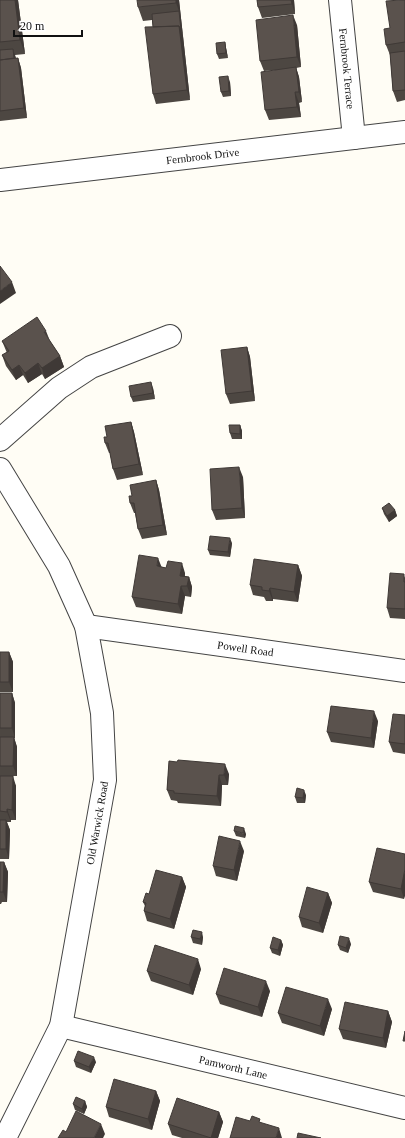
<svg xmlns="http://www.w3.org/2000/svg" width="405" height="1138" font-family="'Times New Roman',serif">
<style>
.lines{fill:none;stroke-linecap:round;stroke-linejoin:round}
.minor-casing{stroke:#444;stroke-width:24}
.minor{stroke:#fff;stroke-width:22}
.wall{fill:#4d4742}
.shaded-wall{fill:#3f3936}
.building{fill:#5a524d;stroke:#3f3936}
.labels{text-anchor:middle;stroke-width:4;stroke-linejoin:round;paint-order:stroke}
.street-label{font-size:11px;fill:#111;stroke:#fff}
</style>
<rect width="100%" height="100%" fill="#fffdf5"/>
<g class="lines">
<defs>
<g id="minor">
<path id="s1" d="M340,0L354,138"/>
<path id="s2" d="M0,180L405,132"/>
<path d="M0,440L59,388L91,367L170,336"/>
<path d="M0,469L59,566L86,626L102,713L105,780L61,1026L5,1138"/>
<path id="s3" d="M86,626L405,671"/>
<path id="s4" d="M61,1026L405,1108"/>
</g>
</defs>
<use href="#minor" class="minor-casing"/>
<use href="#minor" class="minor"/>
</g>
<path class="wall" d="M0,0H18L25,54L15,55L16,58H18L21,68L27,118L0,121Z
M179,0L190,100L156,104L153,94V27L152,20L143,21L138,7Z
M257,0H294L295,14L262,18L258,7Z
M405,0V100L397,102L393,91L390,55L386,45Z
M297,25L301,67L296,68L299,77L302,102L299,103L301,117L269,120L265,110L275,70L264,71L260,61Z
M225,42L226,48L228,58L219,59L217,54Z
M230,82L231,96L223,97L221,92Z
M2,341H50L60,356L64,367L45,379L42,374L28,383L23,375L16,380L6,366L2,355L7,353Z
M247,347L250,357L255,401L230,404L226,394Z
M153,388L155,399L133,402L131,397Z
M131,422L134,432L143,475L117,480L113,469L110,453H109L105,443L107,437Z
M240,425L242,431V439H232L230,433Z
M243,477L245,518L216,520L212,510Z
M156,480L159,490L167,535L142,539L138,529L135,513H134L130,503L132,496Z
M382,508L395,510L397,516L389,522L384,514Z
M232,543L230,557L210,555L208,550Z
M298,565L302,576L298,602L273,599V601H266L264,597L253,595L250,585Z
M162,567L166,568L185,573V576L189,577L192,587L191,597L185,596L182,614L136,607L132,597Z
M405,576V619L390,618L387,608Z
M0,652H9L13,662V692H0Z
M0,693H12L15,703V738H14L17,747V776H11L16,786V820H11V822H7L10,830L9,859H0Z
M405,715V754L393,752L389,742Z
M378,721L374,748L331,742L327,732Z
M169,761L229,774L228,785H222L221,806L178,803L177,801L171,800L167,790Z
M306,795L305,803H297L295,797Z
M234,831L246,834L245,838L236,836Z
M244,851L237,881L216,876L213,866Z
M405,854L404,899L373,892L369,882Z
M0,862H4L8,872L7,902H2L1,904H0Z
M182,877L186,887L174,929L147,921L144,911L145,906L143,902L149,894Z
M328,893L332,903L323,933L302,927L299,917Z
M191,937H203L202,945L193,943Z
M281,940L283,945L280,956L272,953L270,948Z
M351,944L348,953L340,950L338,945Z
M201,969L193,995L151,981L147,971Z
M270,991L262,1017L220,1004L216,994Z
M332,1009L324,1036L282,1023L278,1013Z
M388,1011L392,1022L386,1048L343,1039L339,1029Z
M74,1061L96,1062L91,1073L76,1067Z
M156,1091L160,1101L152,1130L109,1117L106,1107Z
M85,1101L87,1107L84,1114L75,1110L73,1104Z
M219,1112L223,1122L218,1138H182L172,1135L168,1124Z"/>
<path class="shaded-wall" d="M15,0H18L25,54L20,40Z
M176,0H179L183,36L181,30L179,11L176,3Z
M291,0H294L295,14L292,4Z
M293,15L297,25L301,67L297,57Z
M179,26L183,36L190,100L187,90Z
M225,42L226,48L228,58L226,53Z
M13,49L15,55L17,68L15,62Z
M18,58L21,68L27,118L24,108Z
M296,67L299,77L302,102L299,92Z
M228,76L230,82L231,96L229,91Z
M295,92L299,103L301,117L297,107Z
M12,282L16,293L0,304V291Z
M46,331L50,341L44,332Z
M247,347L250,357L255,401L252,391Z
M60,356L64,367L45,379L42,368Z
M38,363L42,374L28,383L25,373Z
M19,365L23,375L16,380L12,370Z
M151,382L153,388L155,399L153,393Z
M131,422L134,432L143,475L139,464Z
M240,425L242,431V439L240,434Z
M239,467L243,477L245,518L242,508Z
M156,480L159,490L167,535L163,525Z
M395,510L397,516L389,522L387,516Z
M230,538L232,543L230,557L228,552Z
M158,558L162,568L157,566Z
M182,563L185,573L183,586L180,576Z
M298,565L302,576L298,602L294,592Z
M189,577L192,587L191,597L187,586Z
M181,586L185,596L182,614L178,604Z
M270,588L273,599V601L269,591Z
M9,652L13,662V692L9,682Z
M12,693L15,703V738L12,728Z
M374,711L378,721L374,748L371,738Z
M14,737L17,747V776L13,766Z
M225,764L229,774L228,785L224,775Z
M219,775L222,785L221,806L217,796Z
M13,776L16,786V820L12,810Z
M304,790L306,795L305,803L303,798Z
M7,809L11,820V822L7,812Z
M6,820L10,830L9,859L6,849Z
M244,828L246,834L245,838L243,833Z
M240,841L244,851L237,881L234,870Z
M4,862L8,872L7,902L3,892Z
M405,869V896L404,899L401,889Z
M182,877L186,887L174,929L170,919Z
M328,893L332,903L323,933L319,923Z
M202,932L203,937L202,945L200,939Z
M349,938L351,944L348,953L346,948Z
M281,940L283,945L280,956L278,950Z
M198,959L201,969L193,995L189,985Z
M266,981L270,991L262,1017L258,1007Z
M328,999L332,1009L324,1036L320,1026Z
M388,1011L392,1022L386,1048L383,1038Z
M94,1057L96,1062L91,1073L89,1067Z
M156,1091L160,1101L152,1130L148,1119Z
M85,1101L87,1107L84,1114L82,1109Z
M219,1112L223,1122L218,1138H211Z
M101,1124L105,1134L103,1138H94Z
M279,1128L282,1138H276Z"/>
<path class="building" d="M0,0H15L20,40L0,42Z
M137,0H176V3L138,7Z
M257,0H291L292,4L258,7Z
M401,0H405V42L386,45L384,29L390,28L386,1Z
M179,11L181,30L179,26L153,27L152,14Z
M293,15L297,57L260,61L256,20Z
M179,26L187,90L153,94L145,27Z
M225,42L226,53L217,54L216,43Z
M13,49L14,58L0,60V50Z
M405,51V90L393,91L390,53Z
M18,58L24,108L0,111V60Z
M296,67L299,92H295L297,107L265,110L261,72Z
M228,76L229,91L221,92L219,77Z
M0,266L12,282L0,291Z
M37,317L46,331L44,332L60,356L42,368L38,363L25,373L19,365L12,370L2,355L9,351L2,341Z
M247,347L252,391L226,394L221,350Z
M151,382L153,393L131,397L129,386Z
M131,422L139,464L113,469L108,443H105L104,437H107L105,426Z
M229,425H240V434L230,433Z
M239,467L242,508L212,510L210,469Z
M156,480L163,525L138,529L134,503H130L129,496H132L130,485Z
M389,503L395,510L387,516L382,508Z
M210,536L230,538L228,552L208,550Z
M139,555L158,558L157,566L166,568L168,561L182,563L180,576L189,577L187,586H181L178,604L132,597Z
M254,559L298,565L294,592L270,588L269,591L262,590V587L250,585Z
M390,573L404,574V582H405V609L387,608Z
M0,652H9V682H0Z
M0,693H12V728H0Z
M331,706L374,711L371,738L327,732Z
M393,714L405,715V744L389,742Z
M0,737H14L13,766H0Z
M178,760L225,764L224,775H219L217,796L174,793V791L167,790L169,761L177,762Z
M0,776H13L12,810L7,809V812L0,811Z
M297,788L304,790L303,798L295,797Z
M0,820H6V849H0Z
M235,826L244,828L243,833L234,831Z
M219,836L240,841L234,870L213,866Z
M377,848L405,854V869L401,889L369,882Z
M0,862H4L3,892H0Z
M156,870L182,877L170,919L144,911L146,903L143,902L146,893L149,894Z
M307,887L328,893L319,923L299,917Z
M193,930L202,932L200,939L191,937Z
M340,936L349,938L346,948L338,945Z
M273,937L281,940L278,950L270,948Z
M155,945L198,959L189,985L147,971Z
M224,968L266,981L258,1007L216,994Z
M286,987L328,999L320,1026L278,1013Z
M345,1002L388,1011L383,1038L339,1029Z
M405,1031V1041H403Z
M78,1051L94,1057L89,1067L74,1061Z
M114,1079L156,1091L148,1119L106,1107Z
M76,1097L85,1101L82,1109L73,1104Z
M177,1098L219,1112L211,1138L168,1124Z
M76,1111L101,1124L94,1138H58L63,1130L66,1132Z
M252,1116L260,1119L259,1122L279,1128L276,1138H230L236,1117L250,1121Z
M298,1133L321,1138H297Z"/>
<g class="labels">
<g class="street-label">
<text dy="4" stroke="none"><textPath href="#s1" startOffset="69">Fernbrook Terrace</textPath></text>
<text dy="4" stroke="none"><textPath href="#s2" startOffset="204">Fernbrook Drive</textPath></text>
<text dy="4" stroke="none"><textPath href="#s3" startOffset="161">Powell Road</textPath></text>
<text transform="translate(97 823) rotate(-80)" y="4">Old Warwick Road</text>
<text dy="4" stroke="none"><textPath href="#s4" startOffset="177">Pamworth Lane</textPath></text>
</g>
</g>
<path d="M14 30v6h68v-6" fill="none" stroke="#111111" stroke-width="2"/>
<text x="20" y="30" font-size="12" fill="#111111" stroke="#ffffff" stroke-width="3" paint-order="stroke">20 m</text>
</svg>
